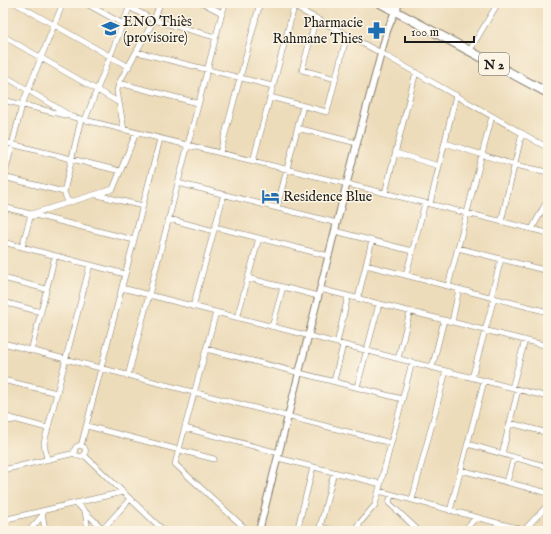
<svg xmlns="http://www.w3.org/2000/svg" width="551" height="534" font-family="'IM FELL English',serif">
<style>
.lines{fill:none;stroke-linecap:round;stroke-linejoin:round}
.minor-casing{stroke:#847c6b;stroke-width:6}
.tertiary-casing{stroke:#847c6b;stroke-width:8}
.primary-casing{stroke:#847c6b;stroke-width:10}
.trunk-casing{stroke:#847c6b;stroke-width:10}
.minor{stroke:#fff;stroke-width:5}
.tertiary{stroke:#fff;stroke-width:6}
.primary{stroke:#fff;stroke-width:8}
.trunk{stroke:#fff;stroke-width:8}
.labels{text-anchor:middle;stroke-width:3;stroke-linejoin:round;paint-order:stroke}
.shield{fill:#fcf5e5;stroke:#5f5d58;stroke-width:1}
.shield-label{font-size:13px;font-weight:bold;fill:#1c1c1c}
.poi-label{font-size:14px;fill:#1c1c1c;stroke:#fcf5e5;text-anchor:start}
</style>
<rect width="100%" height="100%" fill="#fcf5e5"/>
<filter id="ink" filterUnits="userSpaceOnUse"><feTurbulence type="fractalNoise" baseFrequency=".025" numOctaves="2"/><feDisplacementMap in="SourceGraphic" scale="8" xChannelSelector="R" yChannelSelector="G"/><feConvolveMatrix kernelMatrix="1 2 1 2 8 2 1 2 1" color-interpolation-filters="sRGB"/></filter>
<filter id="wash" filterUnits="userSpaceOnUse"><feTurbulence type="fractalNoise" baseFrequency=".012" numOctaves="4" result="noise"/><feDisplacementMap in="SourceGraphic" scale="16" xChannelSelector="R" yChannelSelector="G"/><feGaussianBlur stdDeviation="0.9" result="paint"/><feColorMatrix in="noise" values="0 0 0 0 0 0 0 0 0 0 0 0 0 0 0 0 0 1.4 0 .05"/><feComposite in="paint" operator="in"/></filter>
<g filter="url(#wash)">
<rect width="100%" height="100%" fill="#eddcba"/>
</g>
<g filter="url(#ink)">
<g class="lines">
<defs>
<path id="minor" d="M15,3L129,67
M85,3L123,24
M203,3L222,13
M287,3L381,53L548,148
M129,7L154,20L215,37
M316,18L302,70L336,79
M3,36L118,102
M470,50L498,3
M137,52L273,86
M3,75L69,115
M119,83L198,103
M270,97L327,112L347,35
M3,100L548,233
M85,120L131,3
M297,128L357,143
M124,130L117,91L119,83L154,20L160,3
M3,142L120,171
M445,143L515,165L548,172
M220,153L260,3
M396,153L439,166
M253,161L294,7
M3,177L64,192
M3,181L22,105L63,3
M178,183L337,223
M385,193L416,72
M97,195L143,206
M68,202L64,192L81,119
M430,204L456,95
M3,207L134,240
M277,208L303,106
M169,219L214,231
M501,222L522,133
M215,227L329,256
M532,229L548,199
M335,231L412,251
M3,242L125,274
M22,247L31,214L113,189L136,133
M458,248L548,271
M366,265L548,312
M406,275L425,203
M3,278L46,289
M248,278L318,296
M448,286L492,116
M122,288L548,397
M320,289L548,346
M491,297L501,259
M358,298L372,240
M3,302L41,312
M193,307L224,194
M216,312L175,464L248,531
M237,318L259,238
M452,322L459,289
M272,327L283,287
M3,343L391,443
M337,343L348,296
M206,349L402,399
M31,351L55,256
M398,359L410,311
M432,368L444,320
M128,376L222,13L226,3
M472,378L494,298
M3,380L57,393
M334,381L343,345
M357,387L379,304
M512,388L525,340
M3,416L47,428
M3,422L14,420
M510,423L548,433
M87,426L214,459
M185,428L279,453
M468,444L548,467
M74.5 451a5.5 5.5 0 1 1 11 0a5.5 5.5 0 1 1-11 0Z
M81,446L160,139
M502,454L518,390
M84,455L164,531
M278,458L381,484
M47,460L44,443L90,265
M3,470L75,453
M461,470L548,493
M507,482L514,457
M379,491L524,530
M391,495L389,503L419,531
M412,500L446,371
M76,503L105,531
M3,509L6,519
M42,511L45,531
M85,511L88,531
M450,511L484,381
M3,520L123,492
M357,526L363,531
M320,527L335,531
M103,529L130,499
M29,531L42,516
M297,531L313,467
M319,531L334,472
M353,531L375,505L412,362
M463,531L476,518
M523,531L548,505"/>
<path id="tertiary" d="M259,531L357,143L387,31L395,11"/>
<path id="primary" d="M395,11L398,3"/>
<path id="trunk" d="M380,3L548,93"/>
</defs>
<use href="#minor" class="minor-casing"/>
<use href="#tertiary" class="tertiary-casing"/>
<use href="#primary" class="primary-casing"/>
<use href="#trunk" class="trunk-casing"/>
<use href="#minor" class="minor"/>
<use href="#tertiary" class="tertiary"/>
<use href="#primary" class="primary"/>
<use href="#trunk" class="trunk"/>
</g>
</g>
<defs>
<symbol id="university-bare" viewBox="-9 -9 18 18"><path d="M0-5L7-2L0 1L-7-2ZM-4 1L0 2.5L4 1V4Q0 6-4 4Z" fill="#1f6fb2" stroke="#fcf5e5" stroke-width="2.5" paint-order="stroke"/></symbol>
<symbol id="pharmacy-bare" viewBox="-9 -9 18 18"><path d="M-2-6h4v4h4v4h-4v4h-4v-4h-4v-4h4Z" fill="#1f6fb2" stroke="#fcf5e5" stroke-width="2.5" paint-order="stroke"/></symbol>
<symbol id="hotel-bare" viewBox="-9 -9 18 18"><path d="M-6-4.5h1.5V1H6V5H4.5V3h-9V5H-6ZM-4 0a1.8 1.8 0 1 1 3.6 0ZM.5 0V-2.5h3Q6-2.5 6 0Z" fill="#1f6fb2" stroke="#fcf5e5" stroke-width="2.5" paint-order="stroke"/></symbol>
</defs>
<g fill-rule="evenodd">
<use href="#university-bare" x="98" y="16" width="25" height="25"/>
<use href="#pharmacy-bare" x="364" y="18" width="25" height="25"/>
<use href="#hotel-bare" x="258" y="184" width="25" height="25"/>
</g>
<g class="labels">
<rect class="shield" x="479" y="53" width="30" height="22" rx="3"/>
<g class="shield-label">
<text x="494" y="69">N 2</text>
</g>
<g class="poi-label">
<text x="123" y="26">ENO Thiès<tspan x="123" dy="16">(provisoire)</tspan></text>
<text x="363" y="27" text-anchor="end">Pharmacie<tspan x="363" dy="16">Rahmane Thies</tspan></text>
<text x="283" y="201">Residence Blue</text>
</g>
</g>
<rect width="551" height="534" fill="none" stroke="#fcf5e5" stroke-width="16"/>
<path d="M405 36v6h69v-6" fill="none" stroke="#1c1c1c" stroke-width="2"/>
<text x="411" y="36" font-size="12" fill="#1c1c1c" stroke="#fcf5e5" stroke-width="3" paint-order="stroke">100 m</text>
</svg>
